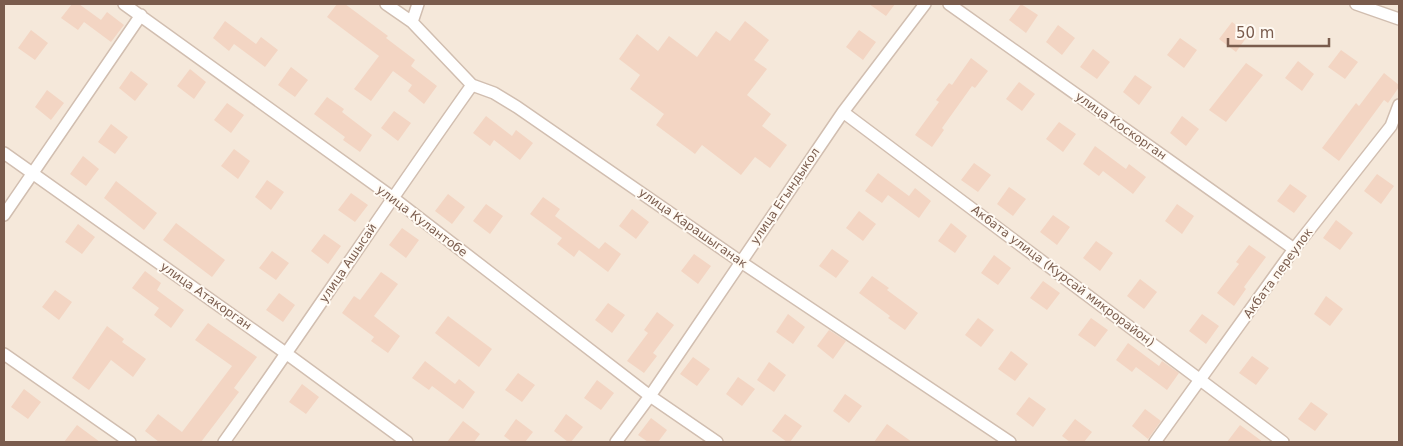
<svg xmlns="http://www.w3.org/2000/svg" width="1403" height="446" font-family="'DejaVu Sans',sans-serif">
<style>
.residential{fill:#f5e8da}
.building{fill:#f3d5c3}
.lines{fill:none;stroke-linecap:round;stroke-linejoin:round}
.minor-casing{stroke:#d1beb0;stroke-width:14}
.minor{stroke:#fff;stroke-width:11}
.labels{text-anchor:middle;stroke-width:4;stroke-linejoin:round;paint-order:stroke}
.street-label{font-size:12px;fill:#7a5c4d;stroke:#fffaf3}
</style>
<rect width="100%" height="100%" fill="#fdf6ec"/>
<path class="residential" d="M4,4H1399V442H4Z"/>
<path class="building" d="M72,4H79L101,20L107,12L124,25L111,42L84,22L78,30L61,18Z
M337,4H345L388,36L386,38L415,60L411,66L437,86L424,104L408,91L412,85L393,71L371,101L354,89L379,56L327,17Z
M869,4H895L886,16Z
M1021,4L1038,15L1026,33L1009,20Z
M225,21L256,44L261,37L278,50L265,67L234,44L229,51L213,38Z
M745,21L769,40L754,60L767,69L747,95L771,114L762,126L787,145L770,168L755,157L741,175L702,145L695,154L656,125L664,114L630,89L640,75L619,59L637,34L658,51L669,36L697,57L716,31L730,41Z
M1232,22L1249,34L1236,52L1219,39Z
M1058,25L1075,38L1062,55L1046,42Z
M31,30L48,43L35,60L18,48Z
M859,30L876,42L863,60L846,47Z
M1180,38L1197,50L1184,68L1167,55Z
M1093,49L1110,62L1097,79L1080,67Z
M1341,50L1358,62L1345,79L1328,67Z
M971,58L988,71L975,88L972,86L942,128L944,130L932,147L915,135L939,102L936,100L949,83L952,85Z
M1298,61L1314,74L1302,91L1285,78Z
M1246,63L1263,75L1226,122L1209,110Z
M291,67L308,80L295,97L278,85Z
M190,69L206,82L194,99L177,86Z
M131,71L148,84L135,101L119,88Z
M1384,73L1399,85V87L1388,103L1384,100L1339,161L1322,148L1356,103L1359,106Z
M1135,75L1152,87L1139,105L1123,92Z
M1019,82L1035,94L1022,111L1006,99Z
M47,90L64,103L51,120L35,107Z
M327,97L344,109L342,112L372,135L360,152L343,140L345,137L314,114Z
M227,103L244,115L231,133L214,120Z
M394,111L411,123L398,141L381,128Z
M486,116L512,136L516,130L533,143L520,160L494,140L490,146L473,133Z
M1182,116L1199,129L1186,146L1170,133Z
M1059,122L1076,134L1063,152L1046,139Z
M111,124L128,137L115,154L98,142Z
M1095,146L1126,169L1129,164L1146,177L1133,194L1103,171L1099,176L1083,164Z
M234,149L250,161L238,179L221,166Z
M83,156L99,169L86,186L70,174Z
M974,163L991,175L978,192L961,180Z
M878,173L909,196L915,188L931,201L919,218L888,195L882,203L865,191Z
M1377,174L1394,186L1381,204L1364,191Z
M267,180L284,192L271,210L255,197Z
M116,181L157,213L144,230L104,198Z
M1290,184L1307,196L1294,213L1277,201Z
M1009,187L1026,199L1013,216L997,204Z
M351,193L368,205L355,222L338,210Z
M448,194L465,207L452,224L435,211Z
M543,197L560,209L555,216L599,249L605,242L621,254L608,272L579,250L574,257L557,244L562,238L530,214Z
M486,204L503,216L490,234L473,221Z
M1177,204L1194,216L1182,234L1165,221Z
M632,209L649,222L636,239L619,226Z
M859,211L876,224L863,241L846,228Z
M1053,215L1070,227L1057,245L1040,232Z
M1336,220L1353,233L1340,250L1323,238Z
M176,223L225,260L212,277L163,240Z
M951,223L967,236L955,253L938,241Z
M78,224L95,237L82,254L65,242Z
M402,228L419,240L406,258L389,245Z
M324,234L341,246L328,264L311,251Z
M1096,241L1113,253L1100,271L1083,258Z
M1249,245L1266,257L1244,287L1246,289L1234,306L1217,293L1239,264L1236,262Z
M832,249L849,261L836,278L819,266Z
M272,251L289,263L276,280L259,268Z
M694,254L711,266L698,284L681,271Z
M994,255L1011,268L998,285L981,273Z
M145,271L161,283L157,290L184,310L171,328L154,315L159,308L132,288Z
M381,272L398,284L374,316L400,336L388,353L371,341L374,337L342,313L354,296L360,300Z
M872,276L889,288L887,290L918,313L905,330L888,318L890,316L859,293Z
M1140,279L1157,292L1144,309L1127,296Z
M1043,281L1060,293L1047,310L1030,298Z
M55,290L72,302L59,320L42,307Z
M279,293L295,305L283,322L266,310Z
M1326,296L1343,309L1330,326L1314,314Z
M608,303L625,315L612,333L595,320Z
M657,312L674,325L653,353L657,356L644,373L627,361L648,333L644,330Z
M788,314L805,327L793,344L776,332Z
M1202,314L1219,326L1206,344L1189,331Z
M448,316L492,349L479,367L435,333Z
M978,318L994,330L981,347L965,335Z
M1091,318L1108,330L1095,347L1078,335Z
M208,323L257,357L234,388L239,392L201,442H159L145,431L158,414L182,432L232,366L195,340Z
M107,326L124,339L122,342L146,359L133,377L111,360L89,390L72,378Z
M829,330L846,341L833,359L817,346Z
M1128,343L1159,366L1162,361L1179,373L1167,390L1136,367L1132,372L1116,360Z
M1011,351L1028,364L1015,381L998,369Z
M1252,356L1269,368L1256,385L1239,373Z
M693,357L710,369L697,386L680,374Z
M425,361L455,384L459,379L475,392L463,409L432,386L429,390L412,378Z
M769,362L786,375L774,392L757,380Z
M518,373L535,385L522,402L505,390Z
M738,377L755,389L742,406L726,394Z
M597,380L614,393L601,410L584,398Z
M302,384L319,397L306,414L289,402Z
M24,389L41,402L28,419L11,407Z
M845,394L862,406L849,423L833,411Z
M1029,397L1046,409L1033,427L1016,414Z
M1311,402L1328,414L1315,431L1298,419Z
M1145,409L1161,421L1148,439L1132,426Z
M566,414L583,427L571,442H568L554,431Z
M785,414L802,426L790,442H787L772,431Z
M651,418L667,430L658,442H648L638,435Z
M516,419L533,432L525,442H512L504,436Z
M1075,419L1092,432L1084,442H1070L1062,436Z
M463,421L480,434L474,442H447Z
M887,424L912,442H874Z
M77,425L100,442H64Z
M1240,425L1263,442H1227Z"/>
<g class="lines">
<defs>
<path id="minor" d="M124,4L392,197L650,396L717,442
M386,4L412,22L472,85L494,93L517,107L741,262L1010,442
M949,4L1294,249
M1356,4L1399,19
M412,22L418,4
M843,112L1283,442
M4,153L287,354L407,442
M4,215L141,15
M4,354L130,442
M224,442C308,324 388,203 472,85
M616,442L650,396L843,112L925,4
M1155,442L1294,249L1391,126L1399,105"/>
</defs>
<use href="#minor" class="minor-casing"/>
<use href="#minor" class="minor"/>
</g>
<g class="labels">
<g class="street-label">
<text transform="translate(1121 126) rotate(35)" y="4">улица Коскорган</text>
<text transform="translate(785 196) rotate(-56)" y="4">улица Егындыкол</text>
<text transform="translate(422 221) rotate(37)" y="4">улица Кулантобе</text>
<text transform="translate(693 228) rotate(35)" y="4">улица Карашыганак</text>
<text transform="translate(348 263) rotate(-56)" y="4">улица Ашысай</text>
<text transform="translate(1278 273) rotate(-54)" y="4">Акбата переулок</text>
<text transform="translate(1063 276) rotate(37)" y="4">Акбата улица (Курсай микрорайон)</text>
<text transform="translate(206 296) rotate(35)" y="4">улица Атакорган</text>
</g>
</g>
<rect width="1403" height="446" fill="none" stroke="#7a5c4d" stroke-width="10"/>
<path d="M1228 38v8h101v-8" fill="none" stroke="#7a5c4d" stroke-width="2.5"/>
<text x="1236" y="38" font-size="15" fill="#7a5c4d" stroke="#fffaf3" stroke-width="4" paint-order="stroke">50 m</text>
</svg>
